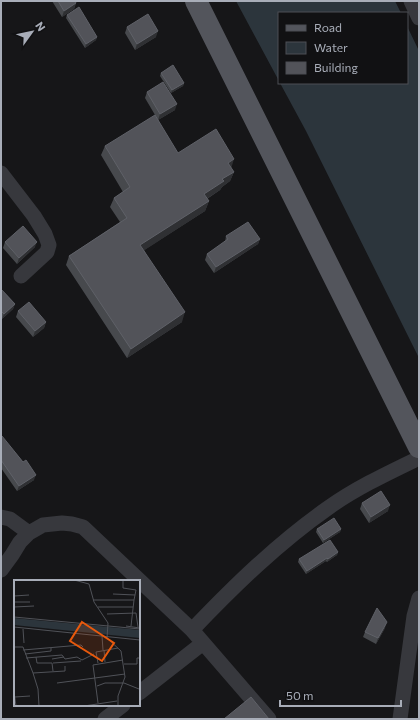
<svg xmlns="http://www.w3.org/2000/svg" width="420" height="720" font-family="Commissioner,sans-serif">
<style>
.water{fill:#2c353c}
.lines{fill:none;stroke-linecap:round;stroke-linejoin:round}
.street{stroke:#37383d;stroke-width:15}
.primary{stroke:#53555c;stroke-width:22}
.wall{fill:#47494d}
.shaded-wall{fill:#2f3033}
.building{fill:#525359;stroke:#5f6168}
.inset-road{fill:none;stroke:#505258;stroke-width:1}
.view{fill:#e8590c;fill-opacity:0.15;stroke:#e8590c;stroke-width:2}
.inset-edge{fill:none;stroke:#a8adb8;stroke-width:2}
</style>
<rect width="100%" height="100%" fill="#161618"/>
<path class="water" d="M236,1H395L401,13H279V81Z
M407,26L419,51V358L306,131L280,83H407Z"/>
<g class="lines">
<path class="street" d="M411,1L419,18
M1,173L34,216L45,234L49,245L47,252L21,276
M1,517L10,519L29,533
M1,570L12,555L20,542L29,533L43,525L62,523L72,524L83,527L192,630L269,719
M192,630C234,586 278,543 328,508C356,488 388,473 419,458
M139,693L203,643
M105,719L123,705
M400,719L414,616L419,598"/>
<path class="primary" d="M196,1L419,447"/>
</g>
<path class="wall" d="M52,1H75L76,3L74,9L62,17Z
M67,15L97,37L96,40L85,48L66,18Z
M127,27L156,37L135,50L125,33Z
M161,73L184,83L183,86L171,93L160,76Z
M147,92L175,110L158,120L145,98Z
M105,146L178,153L231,168L234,172L230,181L222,187L220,190L207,199L209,201L205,211L144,250L182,322L127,358L66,265L69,256L120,222L110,207L114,198L123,192L101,155Z
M226,236L260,239L258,244L214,273L205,260L207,254L225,242Z
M5,242L35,247L17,264L3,248Z
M1,289L15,304L13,309L2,319L1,318Z
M18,311L46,322L44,328L33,337L16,317Z
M1,437L23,462L34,480L17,491L1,468Z
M362,503L388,511L369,523L360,509Z
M317,529H341L340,532L323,543L316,532Z
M338,552L337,555L327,562L326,561L306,574L298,562L299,559Z
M385,628L376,644L363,637L365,632Z"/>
<path class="shaded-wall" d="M76,3L74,9L62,17L64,11Z
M158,31L156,37L135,50L137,44Z
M97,37L96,40L85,48L86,44Z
M184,83L183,86L171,93L172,90Z
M177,104L175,110L158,120L160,114Z
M234,159L231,169L228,163Z
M234,172L230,181L222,187L220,190L200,203L204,194L222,179Z
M209,201L205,211L137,255L140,245Z
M260,239L258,244L214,273L216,267Z
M37,242L35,247L17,264L19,258Z
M15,304L13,309L2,319L4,314Z
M185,312L182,322L127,358L131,349Z
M46,322L44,328L33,337L35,331Z
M36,475L34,480L17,491L19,486Z
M390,505L388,511L369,523L371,517Z
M341,529L340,532L323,543L324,540Z
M338,552L337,555L327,562L328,559Z
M327,558L326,561L306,574L307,571Z
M387,622L385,628L376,644L378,638Z"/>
<path class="building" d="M58,1H75L76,3L64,11Z
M79,7L97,37L86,44L67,15Z
M148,14L158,31L137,44L127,27Z
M173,65L184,83L172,90L161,73Z
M163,82L177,104L160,114L147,92Z
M155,115L178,153L216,129L234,159L228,163L234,172L222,179L224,181L204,194L209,201L140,245L185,312L131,349L69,256L127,218L114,198L130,187L105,146Z
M248,222L260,239L216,267L207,254L228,239L226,236Z
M23,226L37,242L19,258L5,242Z
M1,289L15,304L4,314L1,311Z
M29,302L46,322L35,331L18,311Z
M2,436L23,462L26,460L36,475L19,486L1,460V437Z
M381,491L390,505L371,517L362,503Z
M334,518L341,529L324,540L317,529Z
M330,540L338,552L328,559L327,558L307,571L299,559Z
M377,608L387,622L378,638L365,632Z
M251,697L269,719H224Z"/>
<g transform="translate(14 580)">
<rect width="126" height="126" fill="#161618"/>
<path d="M0,38L126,50V58L0,45Z" fill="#2c353c"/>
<path class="inset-road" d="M60,0L75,4L80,22L94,43L93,58L107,71L111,97L104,116V126M99,14L121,15M0,16L15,15M79,20H120L122,10L109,8V0M0,22H16M0,27L20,26M84,27H119M93,34L122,33L124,47M0,37L126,49M112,46L126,48M117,46L120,20M0,47L126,60M9,49L10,63M88,56L89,70M0,67H9L19,93L51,91V86M9,70L67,65L69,67M90,70L91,82M11,74L37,71V68M22,77L23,83H38L39,91M12,78L48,75L51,79L63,77L68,80L80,74M38,79L50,77M39,83L67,81M84,83L82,72L104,68M110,84H123V78H126M19,93L24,109L25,126M43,103L111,94M83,106L91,103H110L125,109M0,112L2,126M1,117L16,116M84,123L79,85L109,80M70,126L103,121"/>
<path class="view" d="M68,42L100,63L88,81L56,61Z"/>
<rect width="126" height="126" class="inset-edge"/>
</g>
<rect width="420" height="720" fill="none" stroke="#a8adb8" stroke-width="4"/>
<rect x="278" y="12" width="130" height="72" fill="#111113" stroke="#4d4f55"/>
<rect x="286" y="25" width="20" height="6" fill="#53555c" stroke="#4d4f55"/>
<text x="314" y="32" font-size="12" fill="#a8adb8">Road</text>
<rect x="286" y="42" width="20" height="12" fill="#2c353c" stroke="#4d4f55"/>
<text x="314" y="52" font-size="12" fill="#a8adb8">Water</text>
<rect x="286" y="62" width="20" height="12" fill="#525359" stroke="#4d4f55"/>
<text x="314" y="72" font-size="12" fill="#a8adb8">Building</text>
<g transform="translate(32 32) rotate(57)" stroke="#111113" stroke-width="3" paint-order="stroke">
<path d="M0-3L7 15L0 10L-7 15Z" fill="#a8adb8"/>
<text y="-6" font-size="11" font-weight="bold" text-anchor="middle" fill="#a8adb8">N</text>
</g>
<path d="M280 700v6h121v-6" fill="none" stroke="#a8adb8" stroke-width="2"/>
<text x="286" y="700" font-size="12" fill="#a8adb8" stroke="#111113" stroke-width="3" paint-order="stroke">50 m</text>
</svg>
